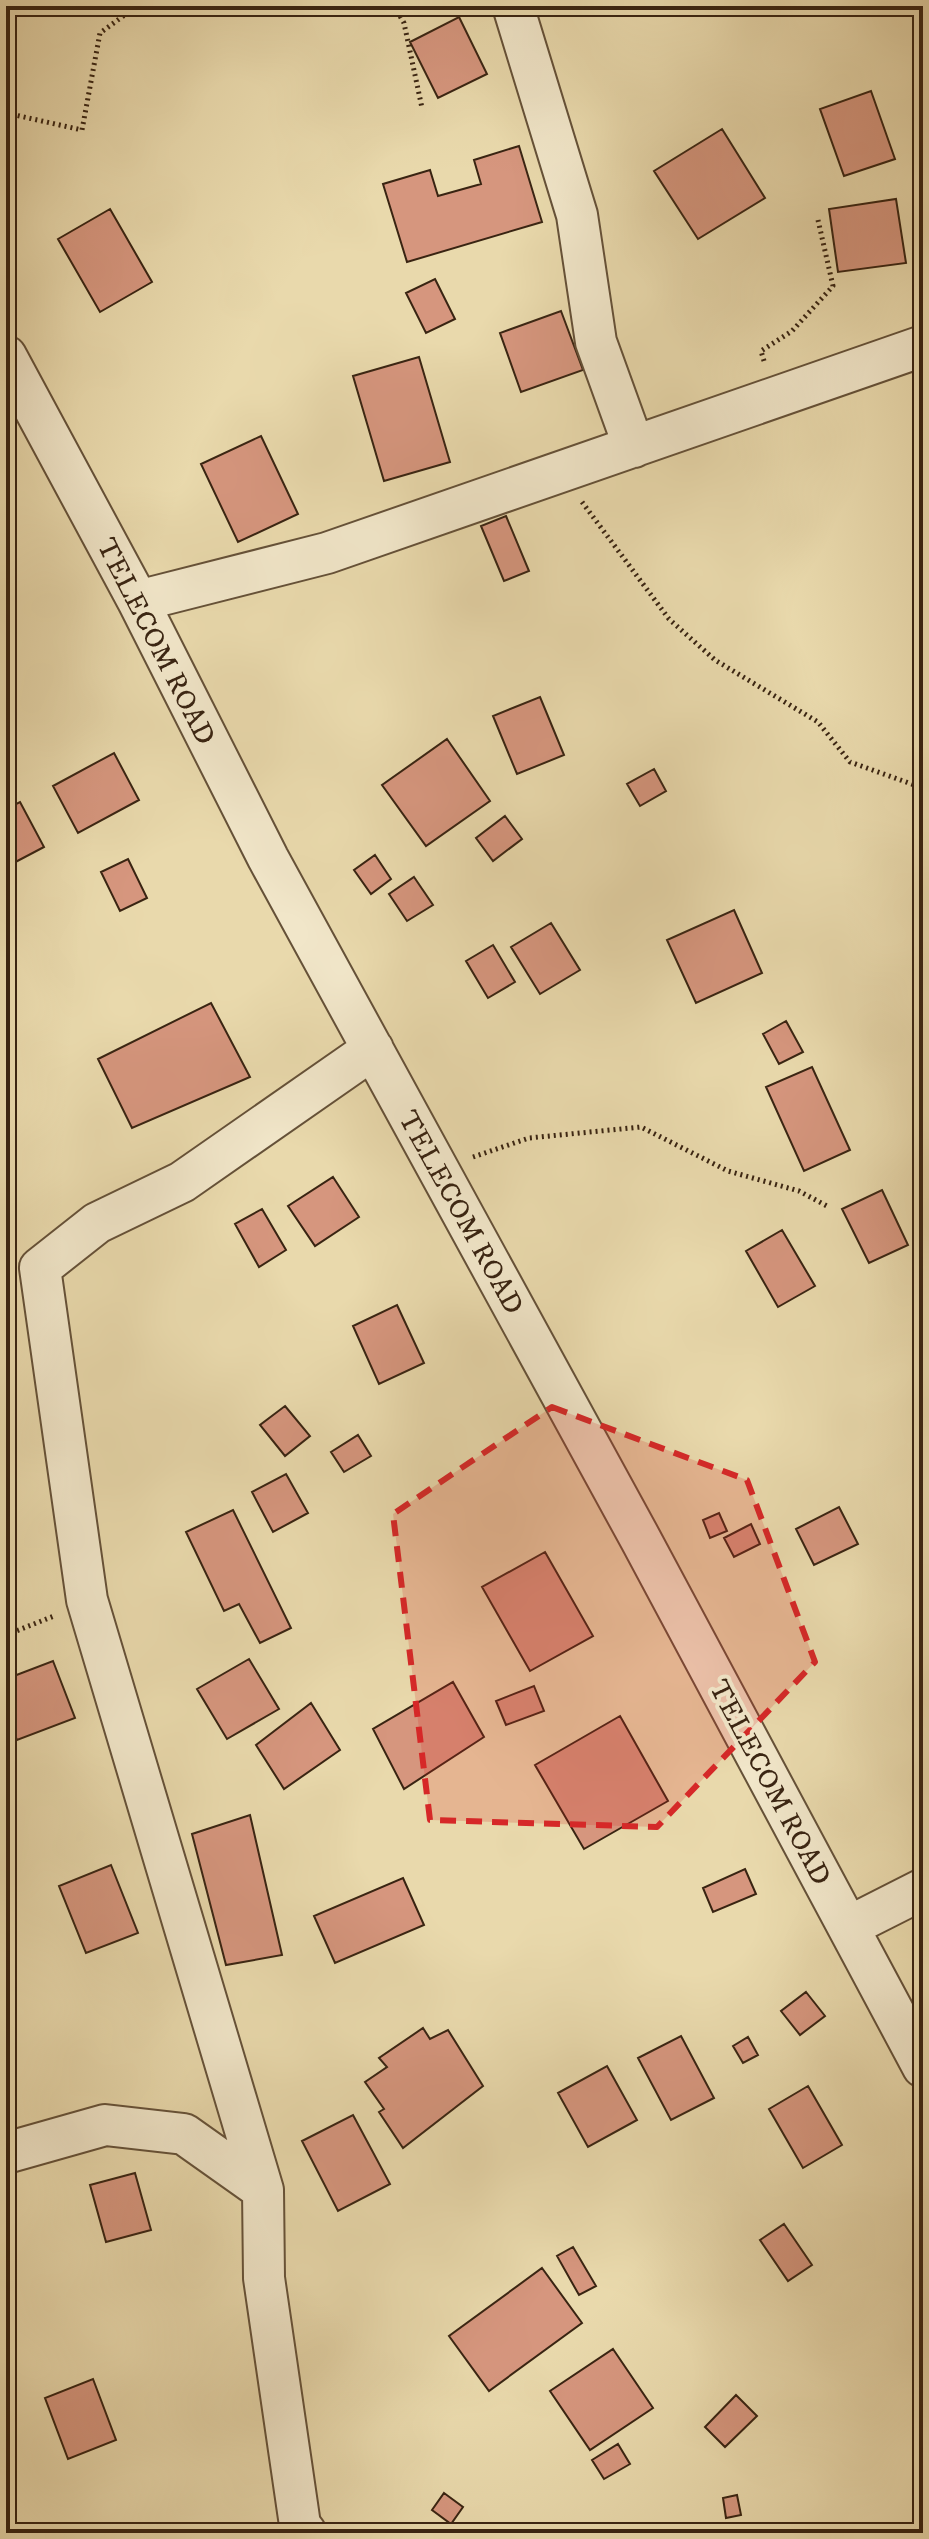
<svg xmlns="http://www.w3.org/2000/svg" width="929" height="2539" font-family="'IM FELL DW Pica',serif">
<style>
.building{fill:#d6967e;stroke:#392412;stroke-width:2}
.lines{fill:none;stroke-linecap:round;stroke-linejoin:round}
.street-casing{stroke:#655138;stroke-width:44}
.path{stroke:#392412;stroke-width:5;stroke-dasharray:2 4;stroke-linecap:butt}
.street{stroke:#f1e6c9;stroke-width:40}
.marked{fill:#d62828;fill-opacity:0.2;stroke:#d62828;stroke-width:6;stroke-dasharray:16 10;stroke-linejoin:round}
.labels{text-anchor:middle;stroke-width:8;stroke-linejoin:round;paint-order:stroke}
.street-label{font-size:28px;fill:#392412;stroke:#f1e6c9}
</style>
<rect width="100%" height="100%" fill="#e9d9ac"/>
<filter id="stains"><feTurbulence type="fractalNoise" baseFrequency=".0025" numOctaves="4"/><feColorMatrix values="0 0 0 0 .2 0 0 0 0 .09 0 0 0 0 .02 0 0 0 .5 -.17"/></filter>
<radialGradient id="worn" r=".72"><stop offset=".6" stop-color="#630" stop-opacity="0"/><stop offset="1" stop-color="#630" stop-opacity=".3"/></radialGradient>
<path class="building" d="M459,17L487,74L438,98L410,42Z
M871,91L895,159L844,176L820,109Z
M722,129L765,198L698,239L654,171Z
M519,146L542,222L407,262L383,184L430,170L438,196L481,184L474,160Z
M896,199L906,263L838,272L829,209Z
M110,209L152,282L100,312L58,239Z
M435,279L455,319L426,333L406,293Z
M561,311L583,370L521,392L500,333Z
M419,357L450,462L384,481L353,376Z
M261,436L298,514L238,542L201,464Z
M506,516L529,571L504,581L481,526Z
M540,697L564,755L517,774L493,716Z
M447,739L490,801L426,846L382,785Z
M114,753L139,800L78,833L53,786Z
M654,769L666,791L640,806L627,784Z
M20,802L44,847L6,867V809Z
M505,816L522,839L493,861L476,838Z
M375,855L391,879L371,894L354,870Z
M128,859L147,898L120,911L101,872Z
M414,877L433,905L407,921L389,894Z
M734,910L762,973L696,1003L667,940Z
M551,923L580,970L540,994L511,947Z
M493,945L515,982L488,998L466,961Z
M211,1003L250,1077L132,1128L98,1059Z
M786,1021L803,1052L779,1064L763,1034Z
M812,1067L850,1150L804,1171L766,1087Z
M333,1177L359,1217L315,1246L288,1206Z
M882,1190L908,1245L869,1263L842,1209Z
M262,1209L286,1250L259,1267L235,1224Z
M782,1230L815,1286L778,1307L746,1251Z
M397,1305L424,1363L379,1384L353,1326Z
M285,1406L310,1436L285,1456L260,1425Z
M358,1435L371,1456L344,1472L331,1452Z
M286,1474L308,1513L273,1532L252,1492Z
M839,1507L858,1544L814,1565L796,1529Z
M233,1510L291,1628L260,1643L239,1604L224,1611L186,1532Z
M719,1513L727,1531L710,1538L703,1520Z
M751,1524L760,1544L734,1557L724,1538Z
M545,1552L593,1636L530,1671L482,1587Z
M249,1659L279,1709L227,1739L197,1689Z
M53,1661L75,1718L17,1740L6,1711V1679Z
M453,1682L484,1737L404,1789L373,1729Z
M534,1686L544,1711L506,1725L496,1701Z
M311,1703L340,1750L284,1789L256,1745Z
M620,1716L668,1801L584,1849L535,1765Z
M250,1815L282,1955L226,1965L192,1834Z
M111,1865L138,1933L86,1953L59,1886Z
M745,1869L756,1894L713,1912L703,1888Z
M403,1878L424,1925L335,1963L314,1916Z
M806,1992L825,2016L800,2035L781,2011Z
M423,2028L430,2039L448,2030L483,2086L403,2148L379,2112L384,2109L365,2082L387,2067L379,2058Z
M681,2036L714,2098L671,2120L638,2058Z
M748,2037L758,2055L743,2063L733,2046Z
M607,2066L637,2120L588,2147L558,2093Z
M808,2086L842,2145L803,2168L769,2109Z
M353,2115L390,2184L338,2211L302,2141Z
M135,2173L151,2230L106,2242L90,2185Z
M784,2224L812,2265L788,2281L760,2240Z
M573,2247L596,2286L579,2295L557,2256Z
M542,2268L582,2323L489,2391L449,2336Z
M613,2349L653,2408L590,2450L550,2391Z
M93,2379L116,2440L68,2459L45,2398Z
M736,2395L757,2416L725,2447L705,2427Z
M618,2444L630,2464L604,2479L592,2460Z
M444,2493L463,2507L451,2524L432,2510Z
M737,2495L741,2515L726,2518L723,2498Z"/>
<g class="lines">
<defs>
<path id="street" d="M513,6L577,215L596,342L634,447
M6,356L138,601L268,858L641,1540L923,2067
M138,601L327,553L923,346
M850,1926L923,1889
M6,2153L105,2125L184,2134L263,2190
M306,2533L300,2525L264,2278L263,2190L87,1600L40,1268L97,1223L182,1182L373,1049"/>
</defs>
<use href="#street" class="street-casing"/>
<path class="path" d="M394,6L404,23L422,108
M6,113L82,130L100,33L137,6
M764,361L761,351L792,331L833,286L818,220
M582,502L669,619L715,660L818,722L850,762L923,788
M473,1157L529,1138L641,1127L728,1171L799,1191L827,1206
M6,1635L54,1616"/>
<use href="#street" class="street"/>
</g>
<path class="marked" d="M552,1407L747,1480L815,1662L657,1827L430,1820L393,1514Z"/>
<g class="labels">
<g class="street-label">
<text transform="translate(157 641) rotate(63)" y="10">TELECOM ROAD</text>
<text transform="translate(462 1212) rotate(61)" y="10">TELECOM ROAD</text>
<text transform="translate(771 1782) rotate(62)" y="10">TELECOM ROAD</text>
</g>
</g>
<rect width="929" height="2539" fill="none" stroke="#e9d9ac" stroke-width="32"/>
<rect x="8" y="8" width="913" height="2523" fill="none" stroke="#392412" stroke-width="4"/>
<rect x="16" y="16" width="897" height="2507" fill="none" stroke="#392412" stroke-width="2"/>
<rect width="100%" height="100%" filter="url(#stains)"/>
<rect width="100%" height="100%" fill="url(#worn)"/>
</svg>
